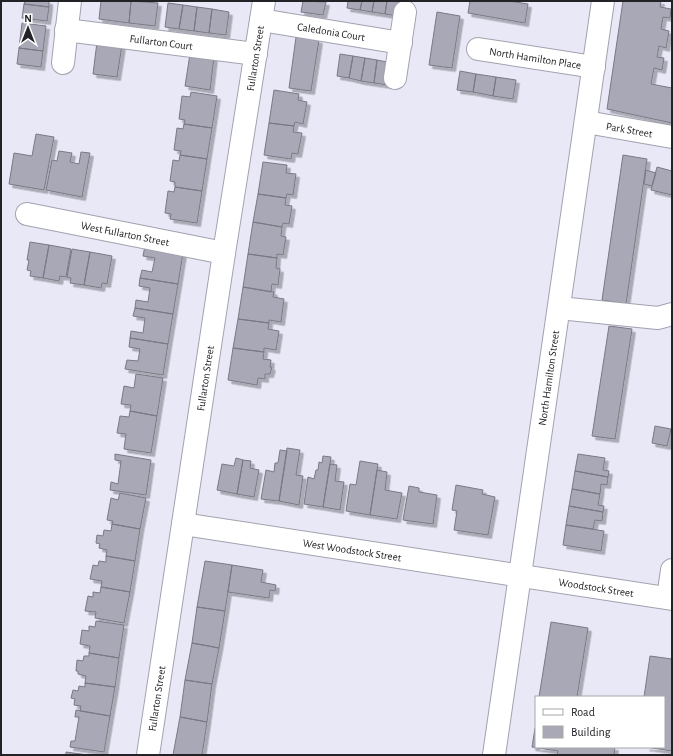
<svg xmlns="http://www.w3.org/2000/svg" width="673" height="756" font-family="'Alegreya Sans',sans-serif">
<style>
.building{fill:#a8a8b6;stroke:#797986;filter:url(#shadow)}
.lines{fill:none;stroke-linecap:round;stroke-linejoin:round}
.minor-casing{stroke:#a2a2af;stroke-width:24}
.minor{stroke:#fff;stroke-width:22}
.labels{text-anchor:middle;stroke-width:3;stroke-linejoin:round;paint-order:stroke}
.street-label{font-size:11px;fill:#222227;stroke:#fff}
</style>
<defs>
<filter id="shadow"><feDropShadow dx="3.5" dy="3.5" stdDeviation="0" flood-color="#0004"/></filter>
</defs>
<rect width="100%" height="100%" fill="#e8e8f7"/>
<path class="building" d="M25,1H49V7L24,4Z
M101,1H131L129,23L99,19Z
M131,1L158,3L155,26L129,23Z
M303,1L326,2L323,15L301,12Z
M348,1H362L360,10L347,8Z
M362,1H374L372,12L360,10Z
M374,1H387L385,14L372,12Z
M387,1H400L398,16L385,14Z
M470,1H509L528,4L525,23L468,13Z
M623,1H661L660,7L671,9L670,18L663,17L661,29L669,31L666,48L659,46L657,57L664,58L662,70L654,68L651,84L672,88V123L607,109Z
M168,3L183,5L179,29L165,27Z
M24,4L49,7L47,21L22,18Z
M183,5L197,7L194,31L179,29Z
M197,7L212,9L209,33L194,31Z
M212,9L229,12L226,35L209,33Z
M437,12L460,16L452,68L429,65Z
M22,23L46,26L43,51L19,48Z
M296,37L319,40L311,91L289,88Z
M97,42L122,45L117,77L93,74Z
M19,48L43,51L41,67L17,64Z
M190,54L214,57L210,90L185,86Z
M340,54L353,56L349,78L337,76Z
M353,56L365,58L361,81L349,78Z
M365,58L377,60L374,83L361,81Z
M377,60L392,63L388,85L374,83Z
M460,71L476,74L473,92L457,90Z
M476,74L496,77L493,96L473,92Z
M496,77L516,80L513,99L493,96Z
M274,90L299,94L298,100L307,102L303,124L295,122L294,126L269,123Z
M191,92L217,96L212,128L184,124L185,120L179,119L182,96L190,97Z
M269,123L294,126L293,132L302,133L298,154L292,153L291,159L264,155Z
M184,124L212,128L207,159L180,155L181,151L174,150L177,128L183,129Z
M36,134L54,137L44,190L9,184L14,153L32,156Z
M59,151L72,153L70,162L79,164L81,152L90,153L82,197L46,190L52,160L57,161Z
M180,155L207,159L202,191L175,187V182L170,181L173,160L179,161Z
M623,155L647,159L626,304L602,300Z
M263,162L287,165L286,173L296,174L293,195L287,194L286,198L258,194Z
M657,167L672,171V195L651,190Z
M646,170L656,173L652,186L644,184Z
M175,187L202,191L197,223L170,219L171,214L165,213L168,191L174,192Z
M258,194L286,198L285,205L292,206L289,224L283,223L282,227L253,222Z
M253,222L282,227L281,236L286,237L283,255L277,254V258L248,254Z
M30,242L49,245L43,278L30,276L31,271L27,270L29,260H27Z
M49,245L71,249L66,277L60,276L59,281L43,278Z
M145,246L183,253L178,284L140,278L142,270L152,272L155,258L143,256Z
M72,249L90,252L84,285L70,283L71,278L67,277Z
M90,252L112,256L107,284L102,283L101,288L84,285Z
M248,254L277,258L276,268L280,269L278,285L272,284L271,292L243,287Z
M140,278L178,284L173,314L135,308L136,300L148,302L150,288L139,286Z
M243,287L274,292L273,297L284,299L281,322L269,320V323L238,319Z
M135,308L173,314L168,344L130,338L131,331L143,333L145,318L133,316Z
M238,319L269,323L268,329L279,331L276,350L264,348V352L233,348Z
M609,326L632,329L615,439L592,436Z
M130,338L168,344L163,375L125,369L127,360L138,361L140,349L129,347Z
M233,348L264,352L263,359L271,360L270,367H272L270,374H265V379L258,378L257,385L228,380Z
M136,374L163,378L157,416L130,411L131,405L121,404L124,386L134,388Z
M130,411L157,416L151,453L124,449L126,434L117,433L120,416L129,417Z
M655,426L671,429L667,446L652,443Z
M287,448L300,450L296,475L303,476L299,505L279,501Z
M280,450L287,451L279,501L261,499L266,470L274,472L275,463H278Z
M115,454L151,460L146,495L110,490L111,482L118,484L121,461L115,460Z
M578,454L605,458L603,470L609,471L608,477L575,471Z
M323,456L331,457L323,507L304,504L308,477L314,479L316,470H318L319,462L322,463Z
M236,458L243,460L237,494L217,490L222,464L234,466Z
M243,460L251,461L250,468L259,470L254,497L237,494Z
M360,461L378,464L370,515L346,511L350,484L356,485Z
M330,464L337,465L335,481L344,482L340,510L323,507Z
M377,470L387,472L385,490L402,493L397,519L370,515Z
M575,471L608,477L607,485L601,484L600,494L572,489Z
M456,485L483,490L482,494L495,497L488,535L454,530L457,511L452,510Z
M409,486L419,488V492L437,495L433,524L403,520Z
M572,489L600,494L598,505L604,506L603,512L569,506Z
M120,493L146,498L140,529L112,524L113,521L107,520L111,498L118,500Z
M569,506L603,512L602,521L595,520L593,529L566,525Z
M112,524L140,529L135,561L106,556L107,550L99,548L100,544L96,543L97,535L103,536L104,530L111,531Z
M566,525L604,531L601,551L563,545Z
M106,556L135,561L130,592L101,587L102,581L90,579L93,565L98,566L99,561L106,562Z
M205,561L232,565L225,611L197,607Z
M232,565L263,570L261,582L276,585L275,591L270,590L269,598L228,592Z
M101,587L130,592L124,623L95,618L96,612L85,611L88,596L93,597V592L100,593Z
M197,607L225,611L219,648L192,643Z
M96,621L124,625L119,658L89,653L90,646L80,644L82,630L89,631V626L95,627Z
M551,622L588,628L577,697H539Z
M192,643L219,648L212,684L185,680Z
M89,653L119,658L115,687L85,683L86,676L78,674V671H76L77,660L83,661L84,656H89Z
M650,656L672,659V751L646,747H664V697H644Z
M185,680L212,684L207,722L180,717Z
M85,683L115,687L110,716L80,711L81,706L74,705L75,699L71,698L73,690L78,691L79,686L85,687Z
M76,710L110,716L104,752L70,747L71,741H75L79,717H75Z
M180,717L207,722L202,755H173Z
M535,728H536V747H615L614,755H557L558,751L532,747Z
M66,752L88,755H66Z"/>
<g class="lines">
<defs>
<g id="minor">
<path id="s1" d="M261,20L401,43"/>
<path id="s2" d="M66,30L256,54"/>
<path id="s3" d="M478,49L594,67"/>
<path d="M63,63L70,1"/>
<path d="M395,78L405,12"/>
<path id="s4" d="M586,122L672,137"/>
<path id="s5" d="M27,214L224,253"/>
<path d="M559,308L658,318L672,314"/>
<path id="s6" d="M183,524L672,599"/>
<path d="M668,598L672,570"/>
<path id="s7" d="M148,755L224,253L264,1"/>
<path id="s8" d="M494,755L603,1"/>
</g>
</defs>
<use href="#minor" class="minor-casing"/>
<use href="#minor" class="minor"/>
</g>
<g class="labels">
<g class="street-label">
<text dy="4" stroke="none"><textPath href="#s1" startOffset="71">Caledonia Court</textPath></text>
<text dy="4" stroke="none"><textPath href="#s2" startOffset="96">Fullarton Court</textPath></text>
<text dy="4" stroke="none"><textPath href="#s7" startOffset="705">Fullarton Street</textPath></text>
<text dy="4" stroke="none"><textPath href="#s3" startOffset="58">North Hamilton Place</textPath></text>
<text dy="4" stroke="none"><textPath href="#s4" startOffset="44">Park Street</textPath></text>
<text dy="4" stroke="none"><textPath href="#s5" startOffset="100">West Fullarton Street</textPath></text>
<text dy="4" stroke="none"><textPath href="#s7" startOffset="381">Fullarton Street</textPath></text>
<text dy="4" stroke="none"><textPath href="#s8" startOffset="381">North Hamilton Street</textPath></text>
<text dy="4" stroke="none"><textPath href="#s6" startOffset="171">West Woodstock Street</textPath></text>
<text dy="4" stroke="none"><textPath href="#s6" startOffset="418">Woodstock Street</textPath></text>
<text dy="4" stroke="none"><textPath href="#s7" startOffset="57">Fullarton Street</textPath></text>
</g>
</g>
<rect width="673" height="756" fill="none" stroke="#222227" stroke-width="4"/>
<rect x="535" y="696" width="130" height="52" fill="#ffffff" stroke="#a7a7a9"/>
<rect x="543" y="709" width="20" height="6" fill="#ffffff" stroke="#a7a7a9"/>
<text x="571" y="716" font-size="12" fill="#222227">Road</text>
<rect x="543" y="726" width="20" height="12" fill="#a8a8b6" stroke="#a7a7a9"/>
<text x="571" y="736" font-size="12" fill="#222227">Building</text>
<g transform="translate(28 28)" stroke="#ffffff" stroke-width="3" paint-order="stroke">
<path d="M0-3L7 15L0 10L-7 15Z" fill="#222227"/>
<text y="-6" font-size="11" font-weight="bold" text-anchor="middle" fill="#222227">N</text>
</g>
</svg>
